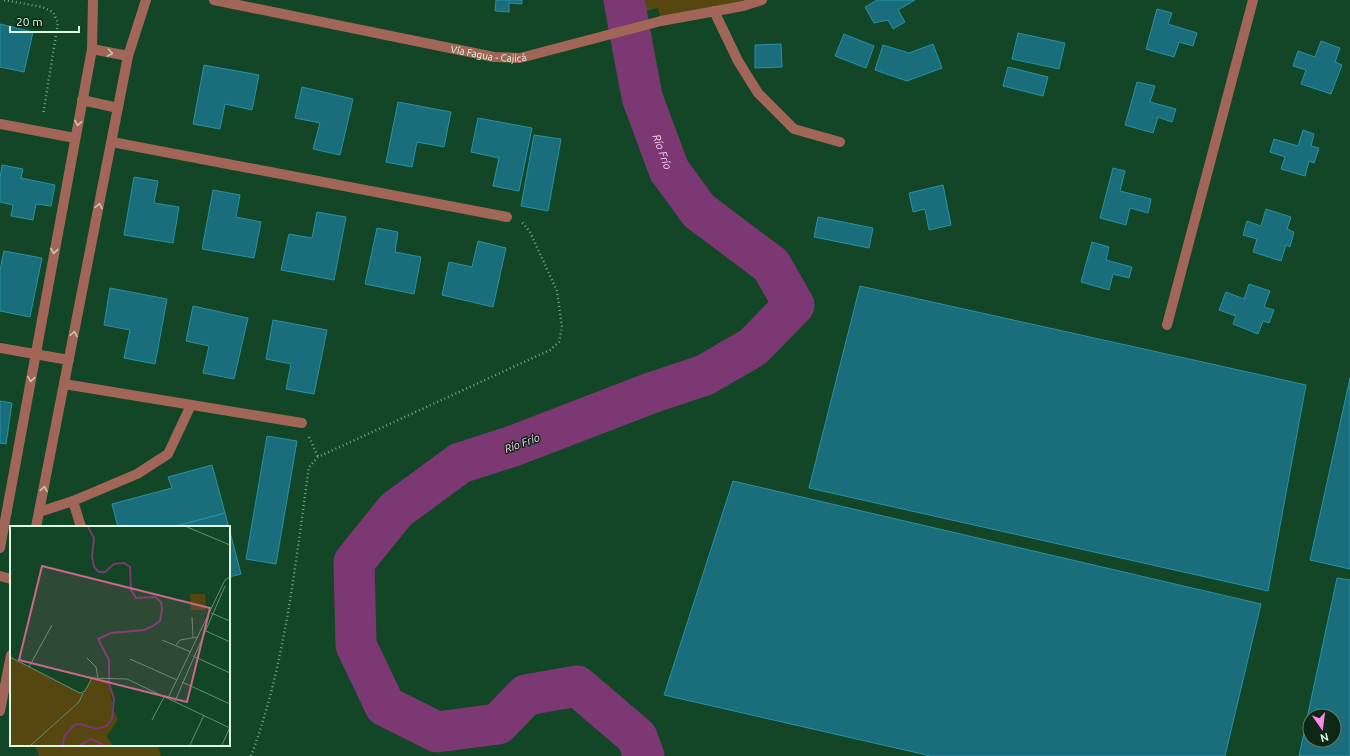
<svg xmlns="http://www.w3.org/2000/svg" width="1350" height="756" font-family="Ubuntu,sans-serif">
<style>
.green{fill:#564610}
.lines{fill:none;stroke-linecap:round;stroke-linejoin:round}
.river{stroke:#7b3873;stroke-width:41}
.building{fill:#1a6d7b;stroke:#2593a6;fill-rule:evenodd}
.path{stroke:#79a386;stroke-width:2.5;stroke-dasharray:1 3;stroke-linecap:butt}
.minor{stroke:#a26659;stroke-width:10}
.oneway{stroke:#c6c7b1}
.labels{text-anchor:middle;stroke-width:3;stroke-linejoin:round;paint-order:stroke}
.street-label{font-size:10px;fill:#dafbe1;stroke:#0d2916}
.water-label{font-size:11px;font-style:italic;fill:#fbd4f4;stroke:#0d2916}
.inset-river{fill:none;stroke:#7b3873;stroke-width:2}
.inset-road{fill:none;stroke:#638e71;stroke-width:1}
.view{fill:#ca678a;fill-opacity:0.15;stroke:#ca678a;stroke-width:2}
.inset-edge{fill:none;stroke:#dafbe1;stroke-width:2}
</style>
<rect width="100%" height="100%" fill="#134626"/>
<path class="green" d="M624,0H762L661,21L658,8L627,16Z
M35,745H158L161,756H39Z"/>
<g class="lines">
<path class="river" id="s1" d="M624,0L642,97L669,170L699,211L771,265L794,305L753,347L705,375L651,393L513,446L460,463L396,510L354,562L356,645L385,706L437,732L498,724L526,695L577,686L637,737L644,756"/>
</g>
<path class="building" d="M496,0H522V4L509,3V12L495,11Z
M877,0H915L898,10L905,22L893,29L888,20L874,23L865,7Z
M1157,9L1172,13L1168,24L1197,33L1193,46L1179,42L1174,57L1146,49Z
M0,24L33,32L24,72L0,67Z
M1018,33L1065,43L1059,69L1012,59Z
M844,34L874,46L866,68L835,56Z
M1321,41L1340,48L1335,62L1342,65L1331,94L1301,84L1306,70L1293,66L1298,51L1315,57Z
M781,44L782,67L755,68V45Z
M933,44L942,68L907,81L875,70L883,45L909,53Z
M204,65L259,75L252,110L225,104L220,129L193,124Z
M1008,67L1048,77L1043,96L1003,86Z
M1137,82L1155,86L1150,102L1176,109L1172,122L1158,117L1153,133L1125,125Z
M302,87L353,99L340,155L313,149L320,123L295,118Z
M398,102L451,112L444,147L417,142L412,167L386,162Z
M478,118L532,128L519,191L493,186L499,158L471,152Z
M1303,130L1314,134L1311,146L1319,148L1314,163L1309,161L1305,176L1281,169L1285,157L1270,152L1274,139L1298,146Z
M534,135L561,139L548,211L521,206Z
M2,165L23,169L21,178L55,185L51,206L36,204L33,220L11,216L13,205L0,202V178Z
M1113,168L1125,171L1120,191L1151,199L1148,213L1130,208L1126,225L1100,218Z
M134,177L158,181L154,203L179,207L173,243L124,235Z
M943,185L951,225L929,230L925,209L913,212L909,193Z
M213,190L240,195L236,217L261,222L254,258L202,249Z
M1266,209L1291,217L1287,229L1294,232L1290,247L1286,245L1281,261L1253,252L1257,239L1243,235L1247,221L1261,226Z
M317,212L346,217L334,280L281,270L289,234L312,238Z
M818,217L873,228L869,248L814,237Z
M377,228L398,232L395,252L421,257L414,294L365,284Z
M478,241L506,248L493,307L442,295L449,262L472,267Z
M1092,242L1109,247L1106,260L1132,267L1129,278L1113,274L1109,290L1081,282Z
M4,251L42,258L30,317L0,311V270Z
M1249,284L1270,291L1264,307L1274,310L1269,323L1263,321L1258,334L1233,324L1236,316L1219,310L1226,292L1244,299Z
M860,286L1306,385L1268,591L809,488Z
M110,288L167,299L155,364L124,358L130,330L104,325Z
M193,306L248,318L234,379L203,373L209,346L186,341Z
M273,320L327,330L314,394L286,389L291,364L266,359Z
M1350,378V569L1310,560Z
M0,401L12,403L6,444L0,443Z
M267,436L297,441L276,564L246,559Z
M212,465L225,513L180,525V527H118L112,504L172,488L168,477Z
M733,481L1261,604L1225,756H931L664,695Z
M225,513L241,574L229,577V527H180V525Z
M1337,578L1350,580V756H1299ZM1310,716H1334V740H1310Z"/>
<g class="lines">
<path class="path" d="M4,0L42,7L53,12L58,23L43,115
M309,437L318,457
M251,756C286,663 295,564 309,467L318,457L550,350L559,342L562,327L557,291L530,232L522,222"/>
<g class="minor">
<path id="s2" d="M214,0L494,57L520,58L661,21L743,6L762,0"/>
<path d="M714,11L738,61L758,93L794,129L840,142"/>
<path d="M92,49L128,56"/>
<path d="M82,100L118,108"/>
<path d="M0,124L75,138"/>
<path d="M112,142L507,217"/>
<path d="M1167,325L1253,0"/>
<path d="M0,348L69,360"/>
<path d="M64,384L302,423"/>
<path d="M73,501L81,527"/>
<path d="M39,512L73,501L137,474L168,454L191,405"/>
<path d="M36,527L128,56L146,0"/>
<path d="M0,548L92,49L93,0"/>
<path d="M0,576L11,579"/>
<path d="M0,711L11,655"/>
</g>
</g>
<defs><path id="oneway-chevron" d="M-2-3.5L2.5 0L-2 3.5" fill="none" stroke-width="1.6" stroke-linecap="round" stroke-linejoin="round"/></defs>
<g class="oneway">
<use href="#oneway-chevron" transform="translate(110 53) rotate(10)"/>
<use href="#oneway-chevron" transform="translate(78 123) rotate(101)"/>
<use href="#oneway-chevron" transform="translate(99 206) rotate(-79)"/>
<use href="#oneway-chevron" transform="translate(54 251) rotate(100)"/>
<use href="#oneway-chevron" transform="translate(74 334) rotate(-79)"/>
<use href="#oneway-chevron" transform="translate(31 379) rotate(100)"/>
<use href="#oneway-chevron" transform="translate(44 489) rotate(-79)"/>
</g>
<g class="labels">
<g class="street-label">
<text dy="4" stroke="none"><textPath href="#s2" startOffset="280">Vía Fagua - Cajicá</textPath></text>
</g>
<g class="water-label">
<text dy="4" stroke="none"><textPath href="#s1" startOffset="157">Río Frío</textPath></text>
<text transform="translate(522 443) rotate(-20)" y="4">Río Frío</text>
</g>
</g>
<g transform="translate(10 526)">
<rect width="220" height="220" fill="#134626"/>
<path d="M180,68H195L196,84H181ZM0,131L70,167H73L80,154H99L103,183L108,193L97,210L102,219H0Z" fill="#564610"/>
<path class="inset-river" d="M53,219L54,211L64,199L70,198L86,203L97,200L102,193L104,173L99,157V134L88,113L101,107L134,104L143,100L150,95L152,84L151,76L145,71L126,72L121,64L120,41L114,37L104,38L95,46H89L84,41L82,30L84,12L78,1M70,219L81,213L94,219"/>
<path class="inset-road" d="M177,1L220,19M201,87L220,95M182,91L183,111M194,104L220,116M152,114L181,126M166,119L170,114L188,111M183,130L220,147M0,131L70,167L75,165L82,152L117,153L220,202M77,132L86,141L88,152M120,133L167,154M19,141L42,99M172,156L220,178M158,172L215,54L220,51M165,175L215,60M142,194L154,171M21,219L69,176L73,167M180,219L194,189M212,219L220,201"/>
<path class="view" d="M32,40L200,82L177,176L9,134Z"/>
<rect width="220" height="220" class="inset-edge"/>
</g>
<g transform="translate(1322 728) rotate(166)"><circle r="19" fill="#0d2916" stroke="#5f7d67"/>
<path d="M0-3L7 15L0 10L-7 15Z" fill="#f888ea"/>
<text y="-6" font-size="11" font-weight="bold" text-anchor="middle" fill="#dafbe1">N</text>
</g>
<path d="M10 26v6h69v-6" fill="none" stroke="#dafbe1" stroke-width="2"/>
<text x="16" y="26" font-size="12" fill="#dafbe1" stroke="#0d2916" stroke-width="3" paint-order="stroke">20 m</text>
</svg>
